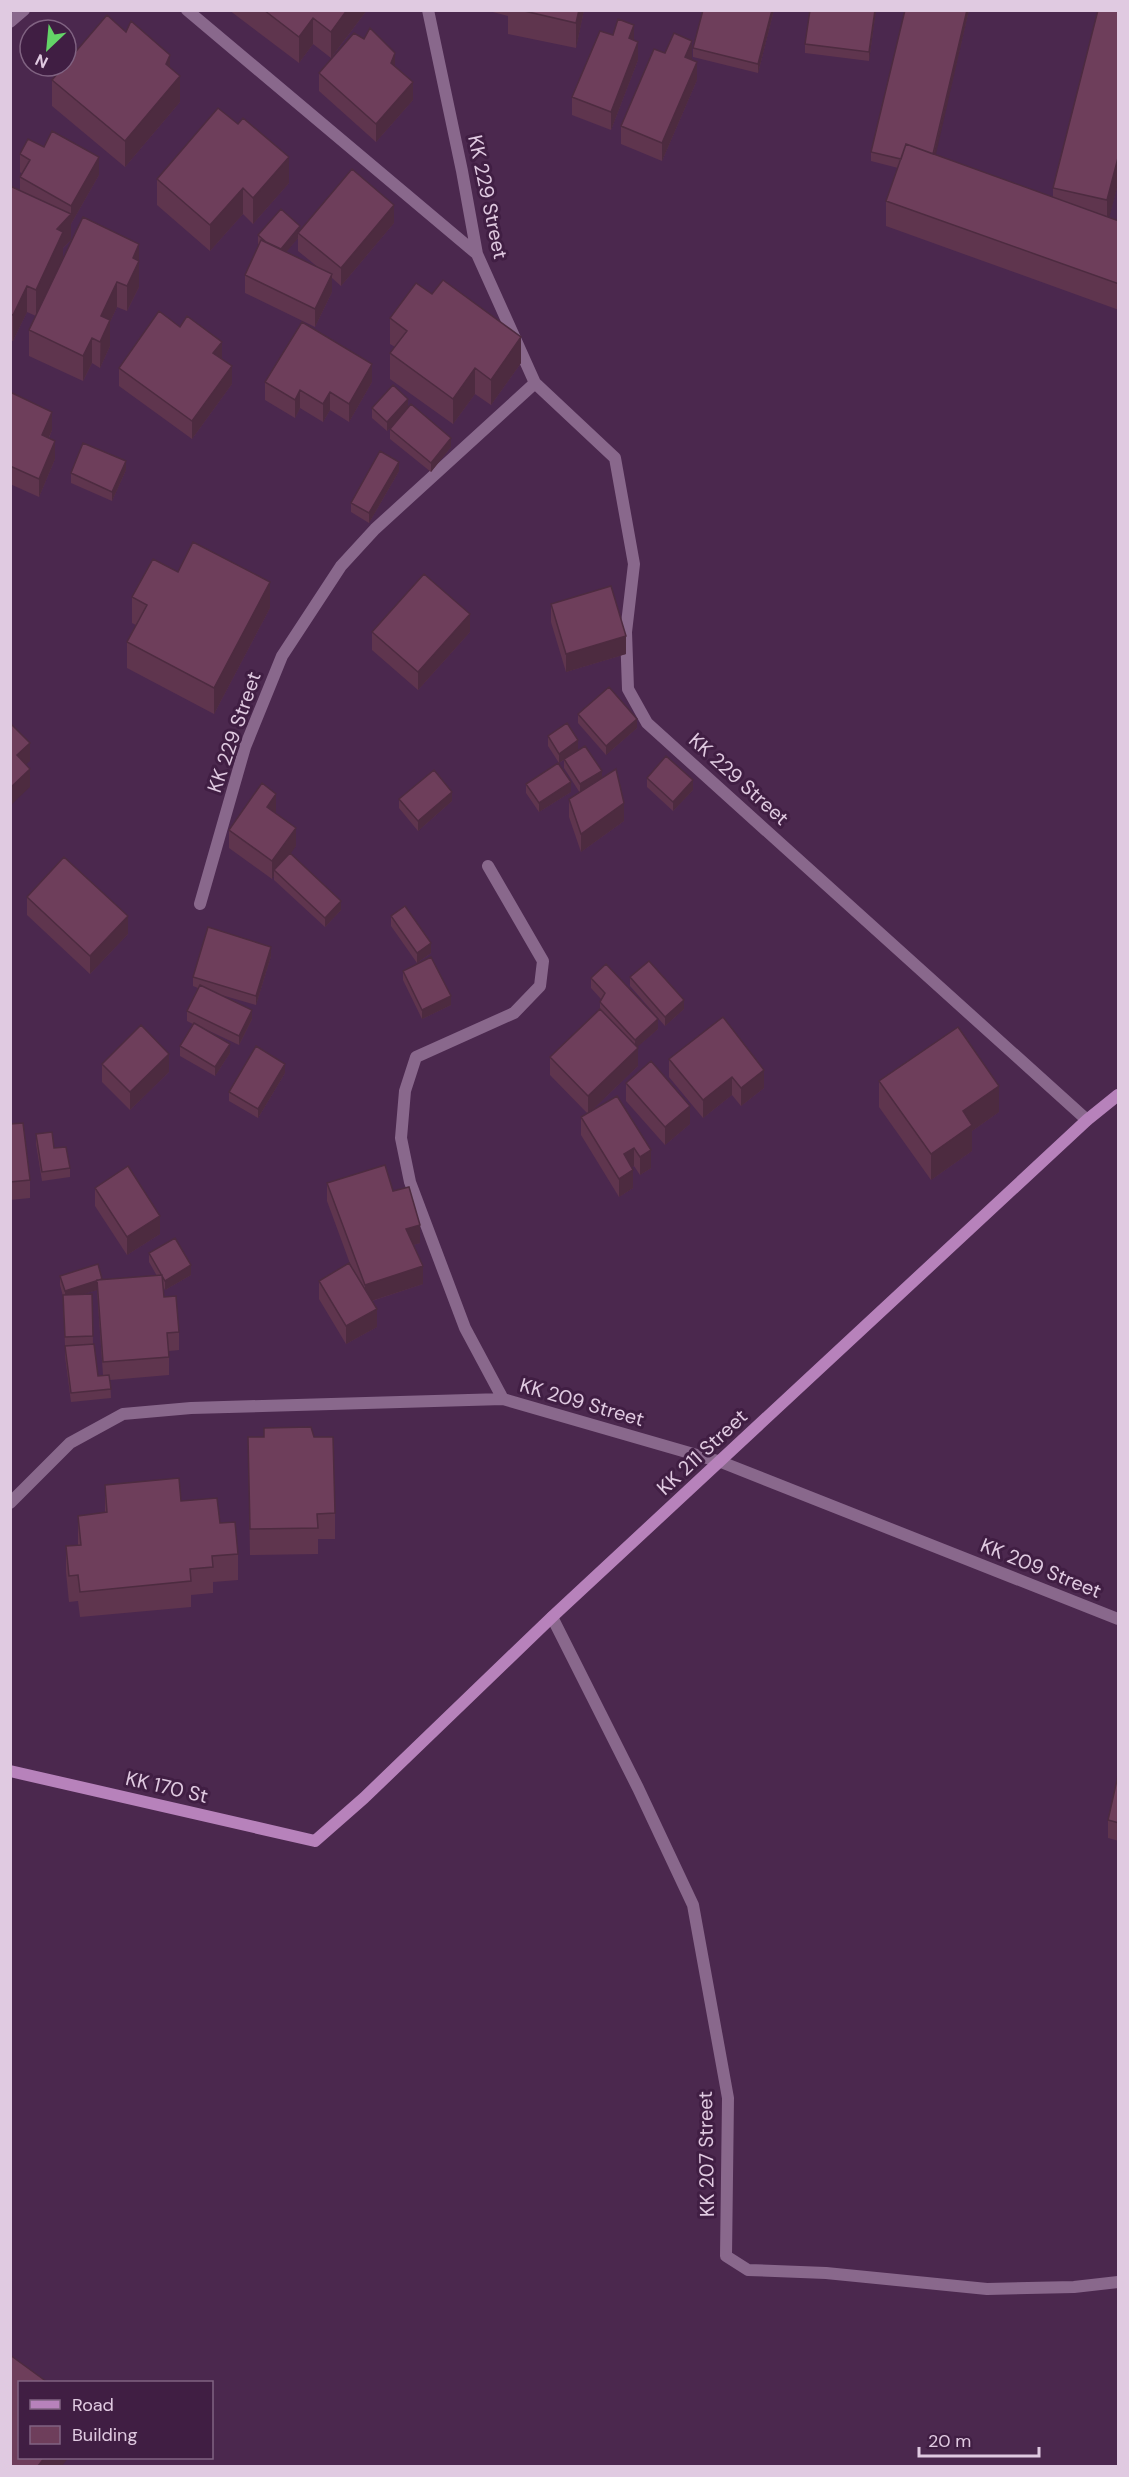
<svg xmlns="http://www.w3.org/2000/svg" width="1129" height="2477" font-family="'DM Sans',sans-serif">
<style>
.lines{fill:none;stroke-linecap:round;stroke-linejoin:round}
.minor{stroke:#89688c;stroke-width:12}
.secondary{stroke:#b782bb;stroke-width:12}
.wall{fill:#5f354e;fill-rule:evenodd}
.shaded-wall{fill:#4d2b40}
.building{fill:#6e3e5b;stroke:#4d2b40;stroke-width:1.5}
.labels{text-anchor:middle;stroke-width:6;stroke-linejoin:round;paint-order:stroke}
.street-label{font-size:20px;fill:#e0cae1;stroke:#401e43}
</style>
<rect width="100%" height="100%" fill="#4b284e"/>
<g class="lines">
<path class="minor" d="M187,10L477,254
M428,10L462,171L477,254L535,383L615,458L634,564L626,632L628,689L647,723L1087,1120
M10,22L24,10
M488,866L543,961L540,986L514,1013L416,1057L405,1091L401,1138L410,1182L465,1328L503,1399L721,1462L1118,1619
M200,904L245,747L282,656L341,566L375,529L535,383
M10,1503L70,1443L123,1414L191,1408L503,1399
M552,1617L638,1788L693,1905L728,2098L726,2256L748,2270L826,2273L987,2289L1074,2287L1118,2282"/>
<path class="secondary" d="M10,1771L315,1841L364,1798L552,1617L1087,1120L1118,1095"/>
</g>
<path class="wall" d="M229,10H367L331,58L313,44L299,63Z
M485,10H584L576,48L508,34V16Z
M774,10L758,73L693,57V48Z
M876,10L869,61L805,53V44Z
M905,10H969L935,155L1053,197V188L1119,10V180L1109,217L1119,221V310L886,226V201L898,168L871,161V152Z
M126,32L170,68L180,102L125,167L52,106V80Z
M613,35L634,40L638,60L611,130L572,115V97Z
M364,39L395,68L413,100L376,142L319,91V73Z
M665,53L691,60L697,80L662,161L621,144V126Z
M20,154L99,175L71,224V240L63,248V258L139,244V287L127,311L117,307L110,322V346L100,368L92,363L83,381L29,356V330L36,316L27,312L13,341L10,340V186L20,190V177L22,174L20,172Z
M157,179L289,183L253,224L243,214L210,251L157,205Z
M394,223L341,286L332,278V292L315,327L245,293V275L259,245L258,244V235L300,230ZM298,238V251L319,268L286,252Z
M390,318L521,363L491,405L475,394L453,424L390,379V353L395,347L390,344Z
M222,359L232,384L192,439L119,386V368Z
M265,382H372L349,422L330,410L323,422L300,408L295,418L265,400Z
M10,392L52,430L49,438L55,459L39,497L10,484Z
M408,407L451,447L431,472L390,439V429L400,417L387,431L372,418V408Z
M126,470L112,501L71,483V473Z
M399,471L369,523L351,512V503Z
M178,572L270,608L214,714L127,668V642L136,625L132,623V597Z
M551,604L626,654L566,672L551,622Z
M372,632H470L418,690L372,650Z
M578,714L637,728L606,755L578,723Z
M548,736L578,750L602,778L624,821L581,852L569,817V799L580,793L564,768V760L559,763L548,746Z
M647,778L693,790L673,811L647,787Z
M526,784L571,792L539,812L526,793Z
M399,799L452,801L418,831L399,808Z
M276,812L275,813L296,846L290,853L341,910L325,927L274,880V876L272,879L229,848V830Z
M27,897L128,934L90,974L27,915Z
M391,916L431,953L417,963L391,926Z
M271,956L256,1005L218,994L252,1019L239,1045L203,1028L230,1053L215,1076L180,1056V1046L193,1024L187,1021V1011L198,988L193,986V977Z
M403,971L451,1005L422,1019L403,980Z
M630,977L684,1009L665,1026L630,986Z
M591,978L658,1029L637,1047L638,1066L590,1112L617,1096L651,1168L640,1175L634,1166L632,1167L633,1188L619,1197L581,1135V1117L588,1114L550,1075V1057L600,1009V1002L601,999L591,988Z
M723,1017L764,1088L741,1106L732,1095L703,1118L669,1077V1059Z
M102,1064L169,1072L130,1110L102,1082Z
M285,1073L258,1118L229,1101V1092Z
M879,1081L999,1112L972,1131V1151L931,1180L879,1107Z
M626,1083L690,1124L665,1145L626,1101Z
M10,1124L30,1180V1198L10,1200Z
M36,1134L54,1148L70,1168V1177L42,1181L36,1144Z
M327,1183L393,1191L420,1243L413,1245L423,1284L372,1301L377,1327L346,1344L319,1299V1281L352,1269L327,1201Z
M95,1188L160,1234L127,1255L95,1206Z
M149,1253L191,1275L165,1290L163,1286L164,1297L179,1332V1350L169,1351V1375L110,1380L111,1398L71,1402L65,1356V1346H73H65L63,1296L60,1285V1276L102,1280L157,1276L149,1262ZM97,1290L103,1375L98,1376L93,1344L92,1294H83Z
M248,1437L335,1513V1539H318V1554L250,1555Z
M105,1485L181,1501L220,1523L238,1554V1580L213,1582V1593L191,1595V1607L80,1617L78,1601L69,1602L66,1572V1546L78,1545V1516L105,1513Z
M1119,1771V1841L1108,1838V1820Z"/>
<path class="shaded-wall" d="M347,10H367L331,58V32Z
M579,10H584L576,48V23Z
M772,10H774L758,73V64Z
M875,10H876L869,61V52Z
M967,10H969L931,176V166Z
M313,18V44L299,63V37Z
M634,25V43L629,38Z
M692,41V59L685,75V57Z
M638,42V60L611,130V112Z
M395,53V71L391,63Z
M170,55V81L166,64Z
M697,62V80L662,161V143Z
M180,76V102L125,167V141Z
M413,82V100L376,142V124Z
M1119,154V180L1107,226V200Z
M99,157V175L71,224V206Z
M289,157V183L253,224V198Z
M243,188V214L210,251V225Z
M394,205V223L341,286V268Z
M71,214V240L63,248V258L36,316V290L57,229Z
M300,226V235L298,233V238L278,262V252Z
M139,244V287L127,311V286L133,258Z
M332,274V292L315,327V309Z
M117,282V307L110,322V346L100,368L101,316Z
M27,286V312L13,341V315Z
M521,337V363L491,405V380Z
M92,338V363L83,381V356Z
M222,342V360L213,353Z
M372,364V382L349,422V404Z
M232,366V384L192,439V421Z
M475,368V394L453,424V399Z
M300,390V408L295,418V400Z
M330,392V410L323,422V404Z
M408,399V408L387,431V422Z
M52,412V430L42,453V435Z
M451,438V447L431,472V463Z
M55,441V459L39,497V479Z
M126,461V470L112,501V492Z
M399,462V471L369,523V513Z
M270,582V608L214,714V688Z
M470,614V632L418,690V672Z
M626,636V654L566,672V654Z
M637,719V728L606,755V746Z
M578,740V750L559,763V754Z
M30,743V761L17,773V755Z
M30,769V787L10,806V788Z
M602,771V780L580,793V784Z
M693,780V790L673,811V802Z
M571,782V792L539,812V803Z
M452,792V801L418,831V821Z
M276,794V812L267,825V807Z
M624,803V821L581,852V834Z
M296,828V846L277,873L274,870V876L272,879V861Z
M341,901V910L325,927V918Z
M128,916V934L90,974V956Z
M431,943V953L417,963V953Z
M271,947V956L256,1005V996Z
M451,996V1005L422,1019V1010Z
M684,1000V1009L665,1026V1017Z
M252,1010V1019L239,1045V1036Z
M658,1019V1029L635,1049V1040Z
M230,1044V1053L215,1076V1067Z
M638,1048V1066L588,1114V1096Z
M169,1054V1072L130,1110V1092Z
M285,1064V1073L258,1118V1109Z
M764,1070V1088L741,1106V1088Z
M732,1077V1095L703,1118V1100Z
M999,1086V1112L972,1131V1151L931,1180V1154L963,1111Z
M690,1106V1124L665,1145V1127Z
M634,1148V1166L624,1172V1154Z
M651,1150V1168L640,1175V1157Z
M633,1170V1188L619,1197V1179Z
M160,1216V1234L127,1255V1237Z
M420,1225V1243L406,1247V1229Z
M191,1265V1275L165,1290V1281Z
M423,1266V1284L365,1303V1285Z
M97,1281V1290L65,1300V1291Z
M377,1309V1327L346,1344V1326Z
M45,2457H69L62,2466H38Z"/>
<path class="building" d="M264,10H347L331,32L313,18L299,37Z
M520,10H579L576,23Z
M703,10H772L758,64L693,48Z
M810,10H875L869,52L805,44Z
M905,10H967L933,154L906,144L901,159L871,152Z
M1098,10H1119V154L1107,200L1053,188Z
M107,15L126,32L131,21L170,55L166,64L180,76L125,141L52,80L64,66H66V63Z
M618,19L634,25L629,38L638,42L611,112L572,97L600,31L613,35Z
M370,28L395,53L391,63L413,82L376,124L319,73L354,33L364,39Z
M674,33L692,41L685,57L697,62L662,143L621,126L654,49L665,53Z
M218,108L238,124L243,118L289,157L253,198L243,188L210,225L157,179Z
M52,131L99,157L71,206L20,177L30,160L20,154L28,139L44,147Z
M906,144L1119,221V284L886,201Z
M352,169L394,205L341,268L298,233Z
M10,186L71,214L57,229L63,232L36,290L27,286L13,315L10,314Z
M281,209L300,226L281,249L266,242L258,235Z
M83,217L139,244L133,258L139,261L127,286L117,282L101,316L110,320L100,342L92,338L83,356L29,330Z
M261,240L332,274L315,309L245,275Z
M443,280L521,337L491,380L475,368L453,399L390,353L407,331L390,318L416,283L432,294Z
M159,311L180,327L187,316L222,342L213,353L232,366L192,421L119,368Z
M302,322L372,364L349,404L330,392L323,404L300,390L295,400L265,382Z
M393,385L408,399L387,422L372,408Z
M10,392L52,412L42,435L55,441L39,479L10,466Z
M411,404L451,438L431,463L390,429Z
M83,443L126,461L112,492L71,473Z
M380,451L399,462L369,513L351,503Z
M193,542L270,582L214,688L127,642L147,605L132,597L153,559L178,572Z
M424,574L470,614L418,672L372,632Z
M611,586L626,636L566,654L551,604Z
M609,687L637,719L606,746L578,714Z
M10,723L30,743L17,755L30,769L10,788Z
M567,723L578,740L559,754L548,736Z
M585,746L602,771L580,784L564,759Z
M666,756L693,780L673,802L647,778Z
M558,763L571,782L539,803L526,784Z
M616,769L624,803L581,834L569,799Z
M434,770L452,792L418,821L399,799Z
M262,783L276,794L267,807L296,828L272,861L229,830Z
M290,853L341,901L325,918L274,870Z
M64,857L128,916L90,956L27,897Z
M405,906L431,943L417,953L391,916Z
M208,927L271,947L256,996L193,977Z
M431,957L451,996L422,1010L403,971Z
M649,961L684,1000L665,1017L630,977Z
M606,964L658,1019L635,1040L600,1002L605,993L591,978Z
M200,985L252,1010L239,1036L187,1011Z
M600,1009L638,1048L588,1096L550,1057Z
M723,1017L764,1070L741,1088L732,1077L703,1100L669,1059Z
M194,1023L230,1044L215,1067L180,1046Z
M141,1025L169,1054L130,1092L102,1064Z
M958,1027L999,1086L963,1111L972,1125L931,1154L879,1081Z
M256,1046L285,1064L258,1109L229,1092Z
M651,1061L690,1106L665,1127L626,1083Z
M617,1096L651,1150L640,1157L634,1148L624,1154L633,1170L619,1179L581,1117Z
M23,1123L30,1180L10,1182V1124Z
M52,1132L54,1148L66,1147L70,1168L42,1172L36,1134Z
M385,1165L393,1191L409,1187L420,1225L406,1229L423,1266L365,1285L327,1183Z
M128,1166L160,1216L127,1237L95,1188Z
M175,1238L191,1265L165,1281L149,1253Z
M349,1263L377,1309L346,1326L319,1281Z
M98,1264L102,1279L65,1291L60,1276Z
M162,1275L164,1297L176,1296L179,1332L167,1333L169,1357L103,1362L97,1280Z
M92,1294L93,1336L65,1337L63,1295Z
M94,1344L98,1376L109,1375L111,1389L71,1393L65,1346Z
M311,1427L314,1437H333L335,1513L317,1514L318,1528L250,1529L248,1437H264V1428Z
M179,1478L181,1501L217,1498L220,1523L235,1522L238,1554L212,1556L213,1567L190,1569L191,1581L80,1592L78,1575L69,1576L66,1546L81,1545L78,1516L107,1512L105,1485Z
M1119,1771V1823L1108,1820Z
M10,2355L47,2382H20V2457H45L38,2466H10Z"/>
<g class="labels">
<g class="street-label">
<text transform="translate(488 197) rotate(78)" y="7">KK 229 Street</text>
<text transform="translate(234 732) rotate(-71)" y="7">KK 229 Street</text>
<text transform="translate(739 779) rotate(42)" y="7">KK 229 Street</text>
<text transform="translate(582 1402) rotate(16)" y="7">KK 209 Street</text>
<text transform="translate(702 1452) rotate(-43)" y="7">KK 211 Street</text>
<text transform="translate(1041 1568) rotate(22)" y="7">KK 209 Street</text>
<text transform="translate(167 1787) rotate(13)" y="7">KK 170 St</text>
<text transform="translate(706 2154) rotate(-91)" y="7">KK 207 Street</text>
</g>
</g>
<rect width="1129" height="2477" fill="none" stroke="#e0cae1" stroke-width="24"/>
<rect x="18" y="2381" width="195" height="78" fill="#401e43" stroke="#806382" stroke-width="1.5"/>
<rect x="30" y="2400" width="30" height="9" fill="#b782bb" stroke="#806382" stroke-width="1.5"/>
<text x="72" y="2411" font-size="18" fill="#e0cae1">Road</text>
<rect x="30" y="2426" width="30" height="18" fill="#6e3e5b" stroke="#806382" stroke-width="1.5"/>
<text x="72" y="2441" font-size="18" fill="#e0cae1">Building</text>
<g transform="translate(48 48) rotate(206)"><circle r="28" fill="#401e43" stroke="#806382" stroke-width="1.5"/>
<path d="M0-4.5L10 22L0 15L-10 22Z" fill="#64d468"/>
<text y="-9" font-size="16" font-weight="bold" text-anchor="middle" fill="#e0cae1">N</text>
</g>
<path d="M919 2447v9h120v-9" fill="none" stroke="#e0cae1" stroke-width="3"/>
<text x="928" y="2447" font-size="18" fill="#e0cae1" stroke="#401e43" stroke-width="4.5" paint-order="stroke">20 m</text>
</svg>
